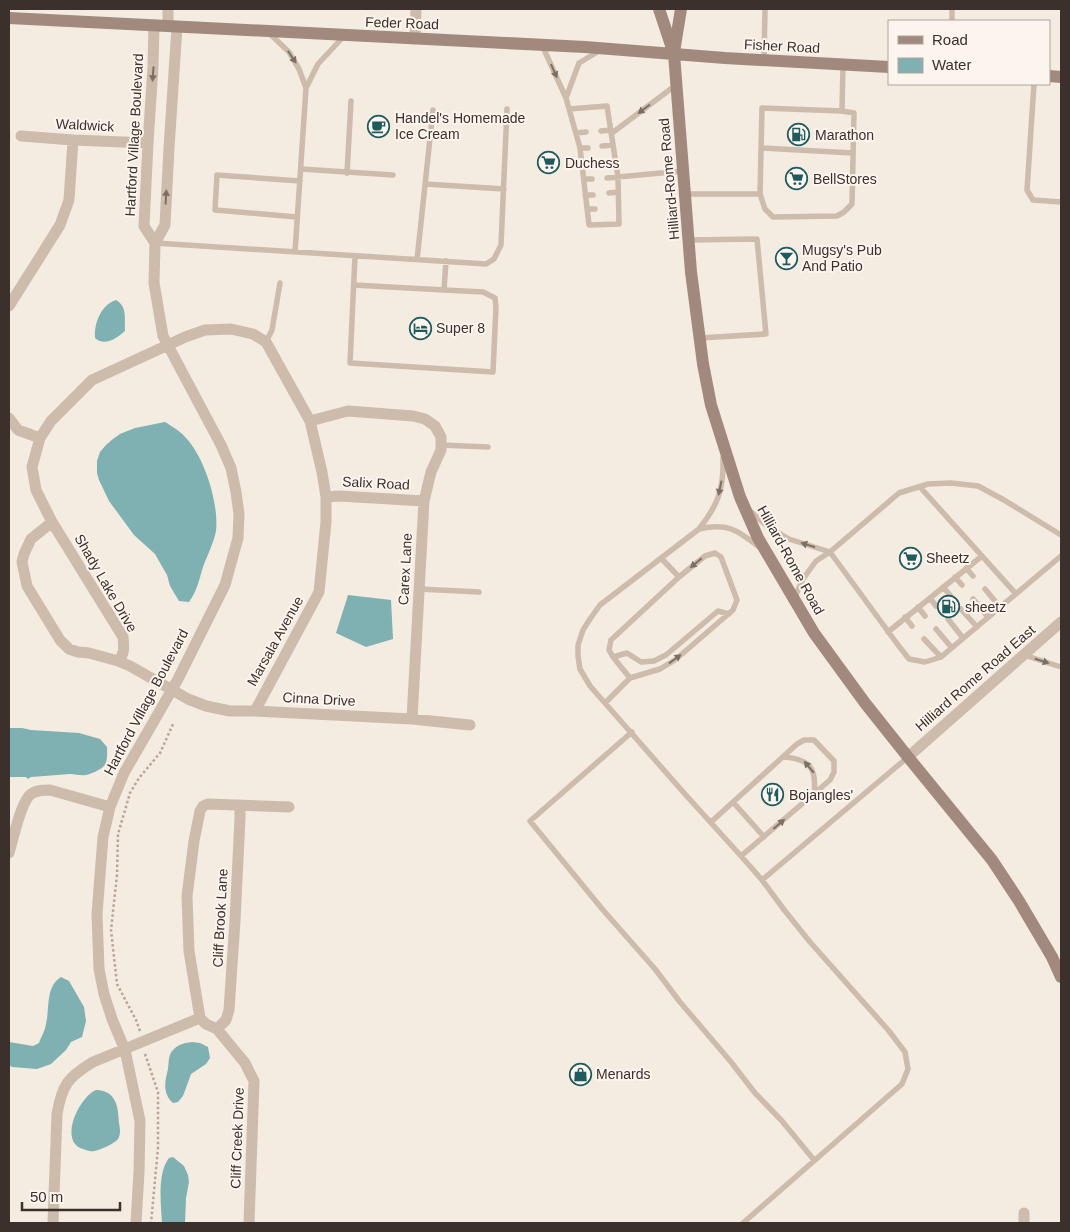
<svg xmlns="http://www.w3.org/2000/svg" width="1070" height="1232" font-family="Helvetica,sans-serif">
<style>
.water{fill:#7fb0b2}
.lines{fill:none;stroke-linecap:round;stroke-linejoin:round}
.path{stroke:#b9a596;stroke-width:2.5;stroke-dasharray:2.5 2.5;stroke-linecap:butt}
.lane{stroke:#cdbbac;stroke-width:5.5}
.street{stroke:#cdbbac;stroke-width:11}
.secondary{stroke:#a18a7d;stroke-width:12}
.oneway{fill:#7d6f65}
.labels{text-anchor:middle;stroke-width:4;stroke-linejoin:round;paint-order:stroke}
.street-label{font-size:14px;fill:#3b302b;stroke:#fbf5ee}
.poi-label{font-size:14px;fill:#3b302b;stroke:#fbf5ee;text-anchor:start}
</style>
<rect width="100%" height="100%" fill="#f4ebe1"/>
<path class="water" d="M116,300C128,307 124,319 125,331C117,338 105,347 95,338C94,323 101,305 116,300Z
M165,422C173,427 180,431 186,438C205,458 219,504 216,531C214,542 207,556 203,567C199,580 197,591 189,602L179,601L170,586L167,575L155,554L134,535L109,501L99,480L97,473V461L100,452L106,445L113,439L120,434L135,428Z
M348,595L391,600L393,639L366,647L336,633Z
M9,728H22L31,730L79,733L100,739L107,747C107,753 108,761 104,766C100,770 91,774 86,775C81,776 75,774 70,774C57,775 44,776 31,777L28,779L26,777H9Z
M61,977L69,981L84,1007L86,1021L82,1037L71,1042L66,1050L51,1064L37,1069L12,1067L9,1065V1042L33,1046L39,1043C41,1037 45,1031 46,1024C50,1008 45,987 61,977Z
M192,1042L200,1043L208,1047L210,1058L206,1064L191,1074L183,1096L178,1102L173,1103C162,1093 165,1081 168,1069C169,1062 168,1054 174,1049C179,1044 185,1043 192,1042Z
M96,1090C117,1091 118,1107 119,1123C120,1128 121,1134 118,1139C114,1144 100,1150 94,1151C91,1152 86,1150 83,1149C58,1142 79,1097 96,1090Z
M173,1157L184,1166L188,1175L189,1182L186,1198L185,1223H162C161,1205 157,1173 169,1158Z"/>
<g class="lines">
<path class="path" d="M140,1031L136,1020L117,984L111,930L117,875L118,834L130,793L139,778L160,753L173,724
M145,1054L158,1092V1148L151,1223"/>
<path class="lane" d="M952,9V21
M269,33L289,52L299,69L306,88
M542,45L566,98L580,148L589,225L619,224L618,177L607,106L569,109
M764,59L765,9
M1034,84L1027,190L1033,200L1061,202
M566,98L579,63L599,51
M601,131L611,130
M576,133L586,132
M612,133L676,85
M602,146L613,145
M580,148H588
M761,148L853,153
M605,163L616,162
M582,165L590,164
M301,169L393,175
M347,173L351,101
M607,178L683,171
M584,179H592
M425,184L504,189
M609,193L618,192
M685,194H760L762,108L842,111L843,64
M760,194L765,209L773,217L837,216L844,212L852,204L854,113L842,111
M585,195H593
M587,209H595
M297,217L215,210L217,175L300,181
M689,240L757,239L766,334L700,338
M155,243L486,264L494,259L501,245L507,109
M295,252L306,88L318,64L344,36
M355,256L350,363L493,372L496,307L495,298L483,292L444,290L446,261
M417,260L433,110
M354,285L444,290
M266,342L272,330L280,283
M441,445L488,447
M723,458C724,489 718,505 699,529L600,605L590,619L583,630L578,645V656L580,669L590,686L684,793L741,856L762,880L785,911L810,942L889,1031L905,1052L908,1069L902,1084L743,1223
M920,487L1016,594
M749,510L767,526L789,539L830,552L816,561L803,579L794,599
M699,529C727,523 736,529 758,546
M1061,535L1004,500L978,486L951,483L928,484L899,493L830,552L898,645L909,659L925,662L941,657L1061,556
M661,558L679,577
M966,568L973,576
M955,577L962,585
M943,587L950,595
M419,589L479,592
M985,589L1000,607
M930,598L936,606
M973,599L988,617
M918,607L925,616
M961,609L977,627
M905,617L912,626
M948,619L963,638
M936,629L952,648
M888,632L982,556
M924,639L941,657
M1024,655L1061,667
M613,657L627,653L641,662L654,661L666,655L718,611L729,614
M605,703L630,678L660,669L675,660L733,610L737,600L721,557L715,553L705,556L679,577L611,640L609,650L613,657L630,678
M632,732L530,821L603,910L655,969L680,1002L731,1062L755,1093L782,1121L814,1160
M784,757C810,759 817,768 814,794
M733,802L764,837
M711,822L797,744L804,740H814L834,761V772L830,780L741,856
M762,880L908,757"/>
<path class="street" d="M154,25L153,67L148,143L144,226L155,243
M168,26V9
M415,39L416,9
M21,136L73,140L148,143
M9,306L60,225L69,200L73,140
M9,418L18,430L40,438
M310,421L348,411L413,416L425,419L435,426L441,437V450L431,472L424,501L412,719
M326,497L339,496L424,501
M52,522L31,539L24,554L22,562L27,586L60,640L69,649L78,652L89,653L118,661L130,666L188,699L206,706L230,711H255L412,719L470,725
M118,661C125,654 124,647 123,637L52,522L36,490L32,467L40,438L51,421L92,380L168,345L185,337L205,330L231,329L253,334L266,342L310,421L322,472L326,497V522L319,592L255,711
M908,757L1061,622
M9,853C13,840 21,801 31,794C37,790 43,790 50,790L110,807
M217,1029L226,1020L229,1010L235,921L240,818V805
M1024,1213V1223
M53,1223L57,1114C62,1085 68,1077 93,1062L200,1018
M136,1223L139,1172L140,1121L125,1050L112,1019L104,994L99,969L97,914L103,837L110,807L124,773L177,681L225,585L238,538L239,514L236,492L231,468L221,445L197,400L163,336L154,283L155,243L165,225L169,148L177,27
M249,1223L254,1081L245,1063L217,1029L206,1024L200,1018L189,951L187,896L194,841L200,811L203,806L208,804L289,807"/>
<path class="secondary" d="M659,9L674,54L691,272L703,364L711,405L740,497L758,538L814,633L865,703L908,757L992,860L1019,901L1052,957L1061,977
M9,18L585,47L725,58L889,67
M674,52L681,9
M1049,76L1061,77"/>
</g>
<defs><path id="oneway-solid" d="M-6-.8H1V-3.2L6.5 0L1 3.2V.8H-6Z" transform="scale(1.25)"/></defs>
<g class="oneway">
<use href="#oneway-solid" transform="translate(292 57) rotate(56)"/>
<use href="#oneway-solid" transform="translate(554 71) rotate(66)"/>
<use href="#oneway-solid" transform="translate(153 74) rotate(94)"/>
<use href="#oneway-solid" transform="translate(644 109) rotate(143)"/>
<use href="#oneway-solid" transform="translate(166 197) rotate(-87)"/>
<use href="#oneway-solid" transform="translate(720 488) rotate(102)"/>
<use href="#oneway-solid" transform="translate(808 545) rotate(-162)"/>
<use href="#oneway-solid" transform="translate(696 563) rotate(140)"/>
<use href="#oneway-solid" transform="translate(675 659) rotate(-36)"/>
<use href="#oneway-solid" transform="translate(1042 661) rotate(18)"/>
<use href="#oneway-solid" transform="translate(809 767) rotate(-130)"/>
<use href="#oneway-solid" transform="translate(779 824) rotate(-41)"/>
</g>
<defs>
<symbol id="cafe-ring" viewBox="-11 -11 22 22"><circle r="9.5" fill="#fbf5ee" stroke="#1f5a5e" stroke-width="1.5"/><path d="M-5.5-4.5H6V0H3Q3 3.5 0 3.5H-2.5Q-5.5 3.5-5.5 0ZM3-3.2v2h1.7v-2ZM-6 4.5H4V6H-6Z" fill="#1f5a5e"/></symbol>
<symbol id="fuel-ring" viewBox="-11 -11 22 22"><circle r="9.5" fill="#fbf5ee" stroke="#1f5a5e" stroke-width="1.5"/><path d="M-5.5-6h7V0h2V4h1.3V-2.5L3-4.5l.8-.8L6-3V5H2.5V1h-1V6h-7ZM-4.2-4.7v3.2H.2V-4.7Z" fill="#1f5a5e"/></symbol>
<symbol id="supermarket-ring" viewBox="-11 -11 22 22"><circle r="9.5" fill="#fbf5ee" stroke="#1f5a5e" stroke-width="1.5"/><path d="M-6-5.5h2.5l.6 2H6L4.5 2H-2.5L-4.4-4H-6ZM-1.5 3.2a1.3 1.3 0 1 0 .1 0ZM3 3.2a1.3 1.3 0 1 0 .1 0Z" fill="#1f5a5e"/></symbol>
<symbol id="bar-ring" viewBox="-11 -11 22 22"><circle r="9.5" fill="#fbf5ee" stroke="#1f5a5e" stroke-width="1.5"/><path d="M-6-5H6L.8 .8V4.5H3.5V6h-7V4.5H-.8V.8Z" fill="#1f5a5e"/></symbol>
<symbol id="hotel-ring" viewBox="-11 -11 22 22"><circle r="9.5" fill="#fbf5ee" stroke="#1f5a5e" stroke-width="1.5"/><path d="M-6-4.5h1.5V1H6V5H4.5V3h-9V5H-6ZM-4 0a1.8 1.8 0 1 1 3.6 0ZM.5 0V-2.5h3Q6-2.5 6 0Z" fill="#1f5a5e"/></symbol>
<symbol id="restaurant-ring" viewBox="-11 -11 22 22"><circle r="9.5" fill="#fbf5ee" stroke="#1f5a5e" stroke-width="1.5"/><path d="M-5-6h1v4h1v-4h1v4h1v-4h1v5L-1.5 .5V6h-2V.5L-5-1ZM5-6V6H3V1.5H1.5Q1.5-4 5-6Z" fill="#1f5a5e"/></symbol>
<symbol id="shop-ring" viewBox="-11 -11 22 22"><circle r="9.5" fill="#fbf5ee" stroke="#1f5a5e" stroke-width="1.5"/><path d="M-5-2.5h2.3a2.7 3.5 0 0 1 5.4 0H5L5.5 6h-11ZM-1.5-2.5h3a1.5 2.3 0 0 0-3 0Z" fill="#1f5a5e"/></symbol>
</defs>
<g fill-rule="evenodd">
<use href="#cafe-ring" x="366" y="114" width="25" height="25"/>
<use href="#fuel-ring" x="786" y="122" width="25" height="25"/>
<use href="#supermarket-ring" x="536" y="150" width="25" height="25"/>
<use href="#supermarket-ring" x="784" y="166" width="25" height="25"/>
<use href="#bar-ring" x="774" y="246" width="25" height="25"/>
<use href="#hotel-ring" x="408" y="316" width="25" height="25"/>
<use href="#supermarket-ring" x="898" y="546" width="25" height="25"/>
<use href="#fuel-ring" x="936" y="594" width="25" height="25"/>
<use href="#restaurant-ring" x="760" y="782" width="25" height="25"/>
<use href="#shop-ring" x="568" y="1062" width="25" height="25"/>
</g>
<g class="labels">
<g class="street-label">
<text transform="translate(402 23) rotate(2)" y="5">Feder Road</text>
<text transform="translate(782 46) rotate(3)" y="5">Fisher Road</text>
<text transform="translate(85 125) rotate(3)" y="5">Waldwick</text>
<text transform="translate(134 135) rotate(-87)" y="5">Hartford Village Boulevard</text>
<text transform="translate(669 179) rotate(-95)" y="5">Hilliard-Rome Road</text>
<text transform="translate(376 483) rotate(3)" y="5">Salix Road</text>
<text transform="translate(791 560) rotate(61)" y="5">Hilliard-Rome Road</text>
<text transform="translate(405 569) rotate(-87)" y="5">Carex Lane</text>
<text transform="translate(106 583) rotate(60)" y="5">Shady Lake Drive</text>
<text transform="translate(275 641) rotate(-61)" y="5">Marsala Avenue</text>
<text transform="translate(975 678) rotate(-41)" y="5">Hilliard Rome Road East</text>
<text transform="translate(319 699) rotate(3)" y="5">Cinna Drive</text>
<text transform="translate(146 702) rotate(-62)" y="5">Hartford Village Boulevard</text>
<text transform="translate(220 918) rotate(-87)" y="5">Cliff Brook Lane</text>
<text transform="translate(237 1138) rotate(-88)" y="5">Cliff Creek Drive</text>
</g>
<g class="poi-label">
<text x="395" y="123">Handel's Homemade<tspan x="395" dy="16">Ice Cream</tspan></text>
<text x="815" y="140">Marathon</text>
<text x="565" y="168">Duchess</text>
<text x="813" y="184">BellStores</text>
<text x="802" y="255">Mugsy's Pub<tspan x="802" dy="16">And Patio</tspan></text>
<text x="436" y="333">Super 8</text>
<text x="926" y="563">Sheetz</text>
<text x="965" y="612">sheetz</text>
<text x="789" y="800">Bojangles'</text>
<text x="596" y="1079">Menards</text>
</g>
</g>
<rect width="1070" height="1232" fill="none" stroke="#3b302b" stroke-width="20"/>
<rect x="888" y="20" width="162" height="65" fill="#fbf5ee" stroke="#aea6a0"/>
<rect x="898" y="36" width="25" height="8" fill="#a18a7d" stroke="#aea6a0"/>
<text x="932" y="45" font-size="15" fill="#3b302b">Road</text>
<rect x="898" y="58" width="25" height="15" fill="#7fb0b2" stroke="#aea6a0"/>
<text x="932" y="70" font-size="15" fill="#3b302b">Water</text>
<path d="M22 1202v8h98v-8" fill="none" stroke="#3b302b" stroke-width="2.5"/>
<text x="30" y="1202" font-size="15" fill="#3b302b" stroke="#fbf5ee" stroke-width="4" paint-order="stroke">50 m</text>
</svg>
